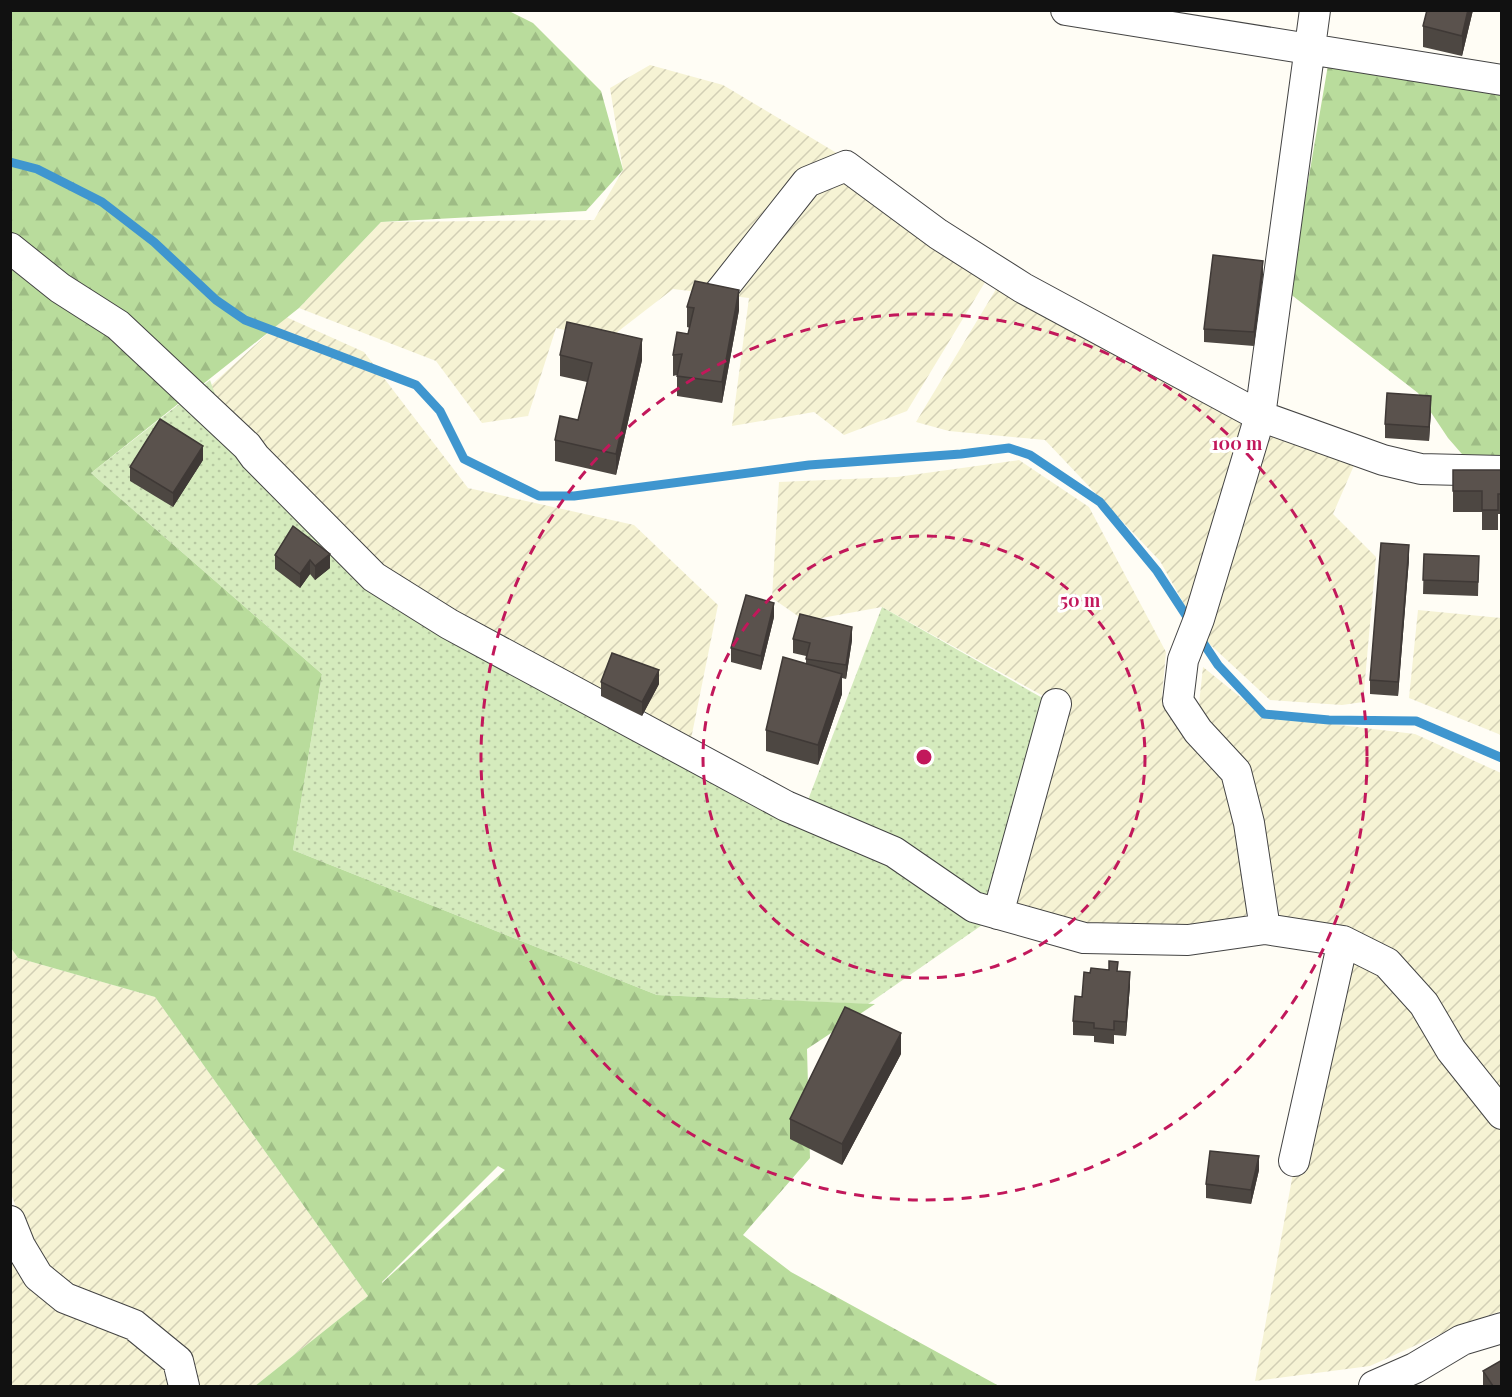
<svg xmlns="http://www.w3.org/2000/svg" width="1512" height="1397" font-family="'Playfair Display',serif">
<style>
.farmland{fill:url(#farmland-furrows)}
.grass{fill:url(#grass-dots)}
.forest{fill:url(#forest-firs);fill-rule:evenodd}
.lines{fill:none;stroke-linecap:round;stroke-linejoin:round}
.stream{stroke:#3f96cf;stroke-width:9}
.minor-casing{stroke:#444;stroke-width:32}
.minor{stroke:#fff;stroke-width:30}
.wall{fill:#4d4742}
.shaded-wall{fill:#3f3936}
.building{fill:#5a524d;stroke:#3f3936;stroke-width:1.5}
.ring{fill:none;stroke:#c2185b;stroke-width:3;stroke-dasharray:10 8}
.centre{fill:#c2185b;stroke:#fff;stroke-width:3}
.ring-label{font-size:18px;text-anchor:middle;font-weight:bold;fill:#c2185b;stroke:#fff;stroke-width:6;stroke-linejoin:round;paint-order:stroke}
</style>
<defs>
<pattern id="farmland-furrows" width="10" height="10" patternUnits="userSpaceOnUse" patternTransform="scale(1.5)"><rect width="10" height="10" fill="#f6f3d4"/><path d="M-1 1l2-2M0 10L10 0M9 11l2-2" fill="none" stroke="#d2cfb5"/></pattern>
<pattern id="grass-dots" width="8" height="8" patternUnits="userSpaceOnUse" patternTransform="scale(1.5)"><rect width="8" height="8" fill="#d5ebbd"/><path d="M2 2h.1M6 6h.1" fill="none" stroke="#b6c8a1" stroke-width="1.8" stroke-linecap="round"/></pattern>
<pattern id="forest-firs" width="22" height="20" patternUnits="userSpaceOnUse" patternTransform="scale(1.5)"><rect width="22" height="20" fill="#b9dc9c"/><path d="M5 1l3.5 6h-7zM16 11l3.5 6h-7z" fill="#9ebc85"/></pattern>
</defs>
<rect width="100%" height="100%" fill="#fffdf5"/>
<path class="farmland" d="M650,65L723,85L845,158L993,269L907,411L844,435L814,412L732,426L749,298L673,289L607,340L556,328L528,416L482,423L436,361L299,308L381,222L594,220L623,170L610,88Z
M1001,281L1355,463L1333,514L1376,557L1363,702L1342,705L1270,700L1203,638L1160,561L1045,440L949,431L916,422Z
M286,317L364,352L468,488L634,525L718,605L691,739L374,577L207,389Z
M1019,460L1089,507L1166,652L1162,695L1227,781L1250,906L1241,926H999L1047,698L882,607L805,621L772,598L779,482L897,477Z
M1418,610L1501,618V735L1409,698Z
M1203,667L1264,716L1415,734L1501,773V1311L1456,1327L1370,1366L1255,1381L1300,1135L1343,942L1280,917L1264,831L1240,766L1199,704Z
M11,948L18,958L155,997L368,1296L255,1386H11L10,1228L44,1279L11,1194Z"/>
<path class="grass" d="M210,380L230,437L395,608L803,813L882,607L1046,700L998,914L868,1004L657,995L293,850L322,674L91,473Z"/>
<path class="forest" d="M11,11H509L533,23L601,91L623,170L586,211L381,222L299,308L91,473L322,674L293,850L657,995L875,1004L807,1049L810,1158L743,1235L791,1272L999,1386H255L368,1296L155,997L18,958L11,948ZM498,1166L505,1170L382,1283V1282Z
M1328,65L1501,82V479L1482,477L1448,438L1418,393L1289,293Z"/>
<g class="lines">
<path class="stream" d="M10,162L37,169L102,202L154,242L216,300L245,320L416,385L440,411L464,459L539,496H574L809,465L961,454L1009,448L1030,455L1100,502L1157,571L1191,623
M1198,635L1218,665L1264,714L1329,720L1416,721L1502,758"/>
<defs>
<path id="minor" d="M1066,10L1502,80
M10,248L60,288L118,325L247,446L255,457L374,577L449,624L786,806L894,852L974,907L1084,938L1188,940L1265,929L1343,941L1387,963L1424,1004L1451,1050L1502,1114
M717,296L807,182L846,166L938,234L1023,288L1260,416L1383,460L1421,469L1502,471
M998,914L1056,704
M1265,929L1249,823L1236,772L1198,731L1178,701L1183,660L1199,619L1260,416L1315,10
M1294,1161L1343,941
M10,1221L20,1246L38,1276L65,1298L134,1325L178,1361L184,1386
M1374,1386L1415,1368L1462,1340L1502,1328"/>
</defs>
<use href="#minor" class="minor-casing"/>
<use href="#minor" class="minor"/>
</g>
<path class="wall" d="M1427,10H1473L1462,56L1423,47V26Z
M1263,275L1254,346L1204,342V329Z
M687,307L739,310L722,403L677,396V375L673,376V355L688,334L690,328L687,327Z
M560,355L642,360L616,475L555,461V440L578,420L587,382L560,376Z
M1431,410L1429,441L1385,438V424Z
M203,460L173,507L130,481V467Z
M1453,470H1502V514H1498V530H1482V512H1453Z
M330,554V568L315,580L310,574L300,588L275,569V555Z
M1424,554L1479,556L1478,596L1423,594Z
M1409,559L1398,696L1370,694V680Z
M774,617L761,670L731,662V648Z
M793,639L852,640L846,679L842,678V694L818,765L766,751V730L806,664V656L793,653Z
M601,682L659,684L642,716L601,696Z
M1118,971L1130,985L1126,1036L1114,1035V1044L1094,1042V1036L1073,1035V1021L1090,973Z
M901,1054L842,1165L790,1139V1119Z
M1259,1170L1251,1204L1206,1198V1184Z
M1483,1371L1502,1386H1485L1483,1385Z"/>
<path class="shaded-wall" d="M1468,10H1473L1462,56V36Z
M1263,261V275L1254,346V332Z
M739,290V310L722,403V382Z
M642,339V360L616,475V454Z
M1431,396V410L1429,441V427Z
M203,446V460L173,507V493Z
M1409,545V559L1398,696V682Z
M330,554V568L315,580V566Z
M310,560V574L300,588V574Z
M774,603V617L761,670V656Z
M852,627V640L846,679V665Z
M659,670V684L642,716V702Z
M842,674V694L818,765V745Z
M1130,972V985L1126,1036V1022Z
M901,1033V1054L842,1165V1144Z
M1259,1156V1170L1251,1204V1190Z"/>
<path class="building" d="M1427,10H1468L1462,36L1423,26Z
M1213,255L1263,261L1254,332L1204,329Z
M695,281L739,290L722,382L677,376L682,354L673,355L677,332L688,334L694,308L687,307Z
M567,322L642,339L616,454L555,440L560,416L578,420L592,363L560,355Z
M1387,393L1431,396L1429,427L1385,424Z
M160,419L203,446L173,493L130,467Z
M1453,470H1502V494H1498V510H1482V491H1453Z
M293,526L330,554L315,566L310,560L300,574L275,555Z
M1381,543L1409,545L1398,682L1370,680Z
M1424,554L1479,556L1478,582L1423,580Z
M746,595L774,603L761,656L731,648Z
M800,614L852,627L846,665L806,659L810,643L793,639Z
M612,653L659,670L642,702L601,682Z
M783,657L842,674L818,745L766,730Z
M1109,961L1118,962L1117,971L1130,972L1126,1022L1114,1021V1030L1094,1028V1023L1073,1021L1075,996L1082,997L1084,972L1090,973L1091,968L1109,970Z
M845,1007L901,1033L842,1144L790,1119Z
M1210,1151L1259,1156L1251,1190L1206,1184Z
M1502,1360V1386H1493L1483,1371Z"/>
<g class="ring">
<circle cx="924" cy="757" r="221"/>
<circle cx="924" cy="757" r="443"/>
</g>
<circle cx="924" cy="757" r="9" class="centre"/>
<g class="ring-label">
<text x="1237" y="450">100 m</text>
<text x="1080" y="607">50 m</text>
</g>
<rect width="1512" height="1397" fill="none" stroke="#111111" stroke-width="24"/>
</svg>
